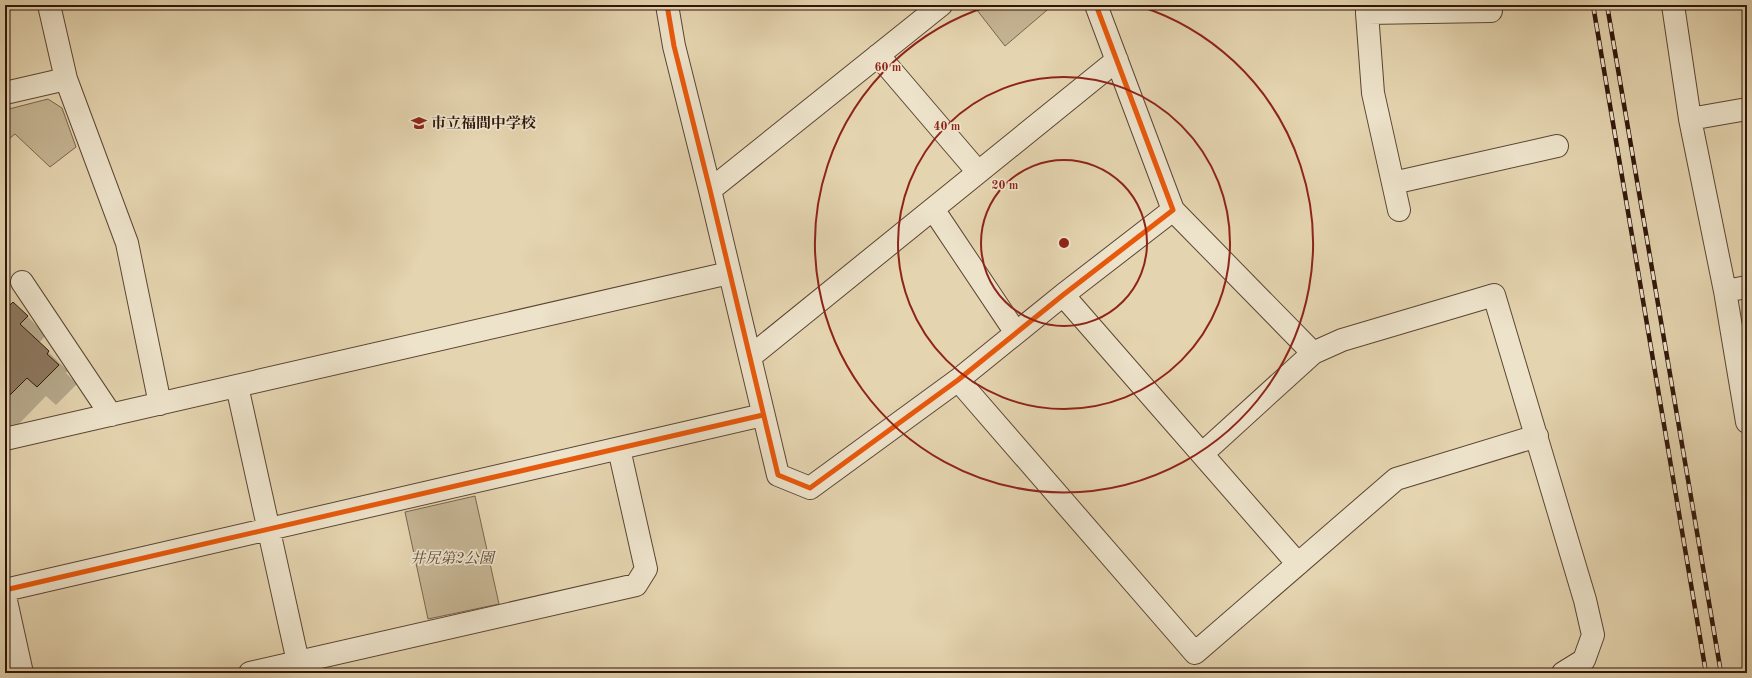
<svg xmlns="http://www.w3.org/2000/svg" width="1752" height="678" font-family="'Old Standard TT','Noto Serif JP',serif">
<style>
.green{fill:#c5b493;stroke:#7a644e}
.shadow{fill:#0003}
.building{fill:#8d7860;stroke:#2f150a}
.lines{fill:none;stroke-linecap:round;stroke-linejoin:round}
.minor-casing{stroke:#5c4533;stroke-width:24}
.minor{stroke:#ede3cb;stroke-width:22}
.rail-casing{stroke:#2f150a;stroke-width:4.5}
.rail{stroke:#ede3cb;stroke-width:3;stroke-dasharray:9;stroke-linecap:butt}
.cycleway-casing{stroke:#ede3cb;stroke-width:8}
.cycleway{stroke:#e8590c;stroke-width:5}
.ring{fill:none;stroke:#8f2418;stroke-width:2}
.labels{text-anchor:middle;stroke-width:3.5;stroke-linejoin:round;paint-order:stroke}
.poi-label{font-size:15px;font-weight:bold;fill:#2f150a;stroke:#ede3cb;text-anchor:start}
.park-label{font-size:15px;font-style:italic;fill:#5c4533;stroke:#ede3cb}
.centre{fill:#8f2418;stroke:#ede3cb;stroke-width:2}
.ring-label{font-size:12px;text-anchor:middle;font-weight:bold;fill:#8f2418;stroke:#ede3cb;stroke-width:3.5;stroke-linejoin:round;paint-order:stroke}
</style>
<rect width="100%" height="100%" fill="#e4d4af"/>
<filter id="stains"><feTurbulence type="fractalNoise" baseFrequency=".005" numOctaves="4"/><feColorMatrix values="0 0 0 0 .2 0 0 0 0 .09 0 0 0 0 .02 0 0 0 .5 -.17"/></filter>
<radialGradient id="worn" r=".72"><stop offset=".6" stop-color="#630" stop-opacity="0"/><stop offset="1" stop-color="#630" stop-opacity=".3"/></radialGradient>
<path class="green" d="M973,5H1053L1005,46Z
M48,99L62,108L76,147L50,167L15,134L5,142V110Z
M475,496L499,604L428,619L405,512Z"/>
<path class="shadow" d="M5,312L27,316L46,335L39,343L68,371L66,373L77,384L56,405L46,396L13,430L5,423Z"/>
<path class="building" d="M13,302L28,316L20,324L49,351L47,354L59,365L37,387L27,378L5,400V310Z"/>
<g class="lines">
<defs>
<path id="minor" d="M49,5L66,79L127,243L160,404
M667,5L674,46L710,190L778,475L810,488L958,380L1063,295L1173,210L1096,5
M1367,5V13L1491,11
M1673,5L1690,119L1725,291L1747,422
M1367,13L1373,93L1399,210
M878,55L978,172
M5,93L66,79
M1690,119L1747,109
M1393,183L1557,146
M710,190L941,5
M933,209L1016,333
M1173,210L1313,353
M22,282L111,415
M1725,291L1747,287
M1063,295L1298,564
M750,357L1117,60
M958,380L1195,653L1396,479L1537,436
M237,386L298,662
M5,439L729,273
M1202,454L1313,353L1342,340L1494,295L1585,600L1593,635L1584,660L1563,673
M5,590L763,415
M5,596L22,673
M250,673L636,585L646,569L619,449"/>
</defs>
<use href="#minor" class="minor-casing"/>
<use href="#minor" class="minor"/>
<defs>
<path id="rail" d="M1593,5L1706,673
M1607,5L1721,673"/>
</defs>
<use href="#rail" class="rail-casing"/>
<use href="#rail" class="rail"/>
<defs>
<path id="cycleway" d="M667,5L674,46L710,190L778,475L810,488L958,380L1063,295L1173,210L1096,5
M5,590L763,415"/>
</defs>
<use href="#cycleway" class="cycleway-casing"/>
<use href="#cycleway" class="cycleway"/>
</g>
<g class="ring">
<circle cx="1064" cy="243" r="83"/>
<circle cx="1064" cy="243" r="166"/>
<path d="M1139 6A249 249 0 1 1 989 6"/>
</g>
<defs>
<symbol id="school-bare" viewBox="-9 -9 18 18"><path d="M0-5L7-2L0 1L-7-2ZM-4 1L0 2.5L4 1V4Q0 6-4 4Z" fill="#8f2418" stroke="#ede3cb" stroke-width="2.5" paint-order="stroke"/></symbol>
</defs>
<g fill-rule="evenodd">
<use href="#school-bare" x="408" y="112" width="22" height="22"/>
</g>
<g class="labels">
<g class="poi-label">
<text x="431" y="128">市立福間中学校</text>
</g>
<g class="park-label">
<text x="452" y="563">井尻第2公園</text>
</g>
</g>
<circle cx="1064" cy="243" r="6" class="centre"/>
<g class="ring-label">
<text x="888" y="71">60 m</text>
<text x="947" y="130">40 m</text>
<text x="1005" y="189">20 m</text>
</g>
<rect width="1752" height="678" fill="none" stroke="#e4d4af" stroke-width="20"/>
<rect x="6" y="6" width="1740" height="666" fill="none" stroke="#2f150a" stroke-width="2"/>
<rect x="10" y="10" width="1732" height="658" fill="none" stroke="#2f150a"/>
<rect width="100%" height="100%" filter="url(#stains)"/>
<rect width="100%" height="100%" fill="url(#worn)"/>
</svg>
